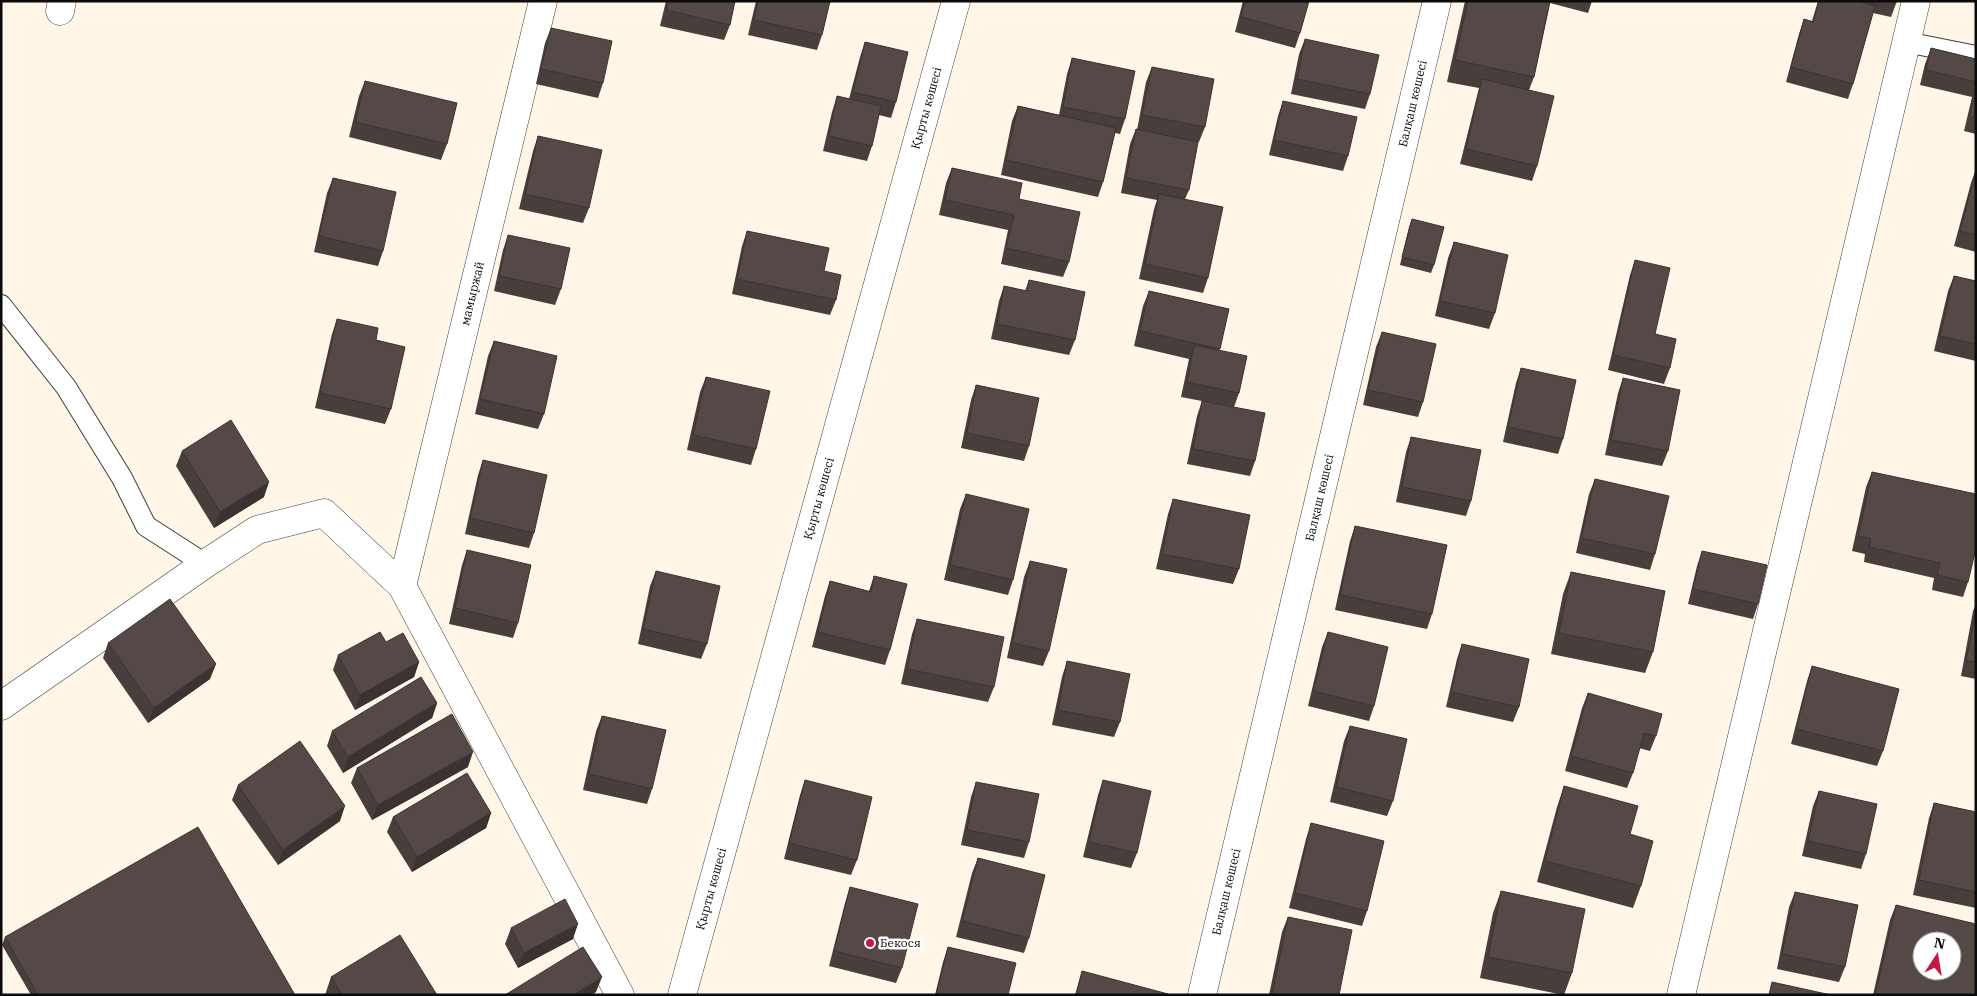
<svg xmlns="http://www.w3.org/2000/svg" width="1977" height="996" font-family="'IBM Plex Serif',serif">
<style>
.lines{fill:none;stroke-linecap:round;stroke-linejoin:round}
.lane-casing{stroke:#3e3e3e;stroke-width:22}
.street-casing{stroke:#3e3e3e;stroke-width:29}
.lane{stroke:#fff;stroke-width:20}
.street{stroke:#fff;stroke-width:28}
.wall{fill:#483f3c}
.shaded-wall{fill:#3b3331}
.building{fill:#544946;stroke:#3b3331;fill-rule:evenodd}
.poi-dot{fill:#c51840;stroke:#fff;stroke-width:2}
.labels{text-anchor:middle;stroke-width:5;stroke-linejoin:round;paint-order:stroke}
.street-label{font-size:12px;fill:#0b0b0b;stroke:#fff}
.poi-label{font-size:12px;fill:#0b0b0b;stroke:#fff;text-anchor:start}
</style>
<rect width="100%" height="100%" fill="#fff6e8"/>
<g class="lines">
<defs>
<path id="lane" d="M1906,42L1976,56
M1,305L66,387L122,478L146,526L205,564"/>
<g id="street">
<path d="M60,11L62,1"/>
<path id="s1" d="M402,586L543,1"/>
<path d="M1,706L205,564L257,530L324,513L402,586L620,995"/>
<path id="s2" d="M682,995L956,1"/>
<path id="s3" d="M1202,995L1437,1"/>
<path d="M1681,995L1916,1"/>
</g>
</defs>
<use href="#lane" class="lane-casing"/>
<use href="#street" class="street-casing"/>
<use href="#lane" class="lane"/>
<use href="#street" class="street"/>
</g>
<path class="wall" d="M666,1H735L730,25L724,40L660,26Z
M756,1H830L822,35L817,50L748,35Z
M1243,1H1309L1300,33L1295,48L1235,32Z
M1465,1H1592L1588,13L1550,3L1534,77L1529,90L1537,166L1532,181L1460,164L1479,88L1447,82Z
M1818,1H1897L1891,17L1873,13L1853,84L1848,99L1786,82L1799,34L1804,19L1812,21Z
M551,28L603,83L598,98L536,84L545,43Z
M1305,39L1370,94L1365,109L1291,94L1299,54Z
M865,42L896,102L891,118L879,115L872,146L867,161L823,151L832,112L837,96L849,99L860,57Z
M1931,48L1976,59V134L1964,131L1972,97L1920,85L1925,64Z
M1072,58L1125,119L1120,134L1115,133L1103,182L1098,197L1001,175L1012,121L1018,106L1059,115L1067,74Z
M1152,67L1205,127L1199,142H1198L1189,190L1185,199L1208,278L1203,293L1139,279L1154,209L1157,200L1121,193L1130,144L1136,129L1137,130L1146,82Z
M365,81L447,144L441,160L349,137L359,96Z
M1283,101L1348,156L1343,171L1269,155L1278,116Z
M538,136L589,208L583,223L519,209L533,151Z
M952,168L1019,199L1069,262L1063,277L1001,264L1008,230L939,215L946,183Z
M1976,169V252L1954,246L1971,183Z
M333,178L383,251L378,266L314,252L327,193Z
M1412,219L1434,265L1431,273L1400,265L1409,227Z
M747,231L824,271L836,300L830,315L732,294L742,246Z
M508,235L561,289L555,305L494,291L503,250Z
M1454,242L1495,313L1489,329L1435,316L1448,258Z
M1635,260L1655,334L1670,368L1664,384L1608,370L1630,275Z
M1954,276L1976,281V361L1934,351L1948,291Z
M1029,280L1075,340L1069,355L991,339L999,301L1004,286L1025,291Z
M1149,291L1229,309L1219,351L1239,393L1234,407L1255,461L1250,476L1187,464L1197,416L1202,401L1181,397L1189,359L1134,346L1143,306Z
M337,319L376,340L391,409L385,424L315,408L332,334Z
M1382,332L1423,402L1418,417L1363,405L1376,347Z
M494,341L544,414L538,429L475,414L488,356Z
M1521,368L1563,439L1558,454L1503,442L1516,383Z
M706,377L756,449L751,465L687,450L700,392Z
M1623,378L1668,451L1662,466L1605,455L1618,393Z
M976,385L1029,446L1024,461L961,448L971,400Z
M1411,437L1471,501L1466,516L1396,502L1406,452Z
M182,451L264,497L214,528L176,466Z
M483,460L534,533L529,548L465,534L478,475Z
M1872,472L1968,582L1963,597L1932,590L1934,578L1864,562L1865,554L1852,551L1866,487Z
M1595,479L1655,554L1650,570L1576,553L1589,494Z
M966,494L1013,580L1008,595L944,580L960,509Z
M1173,499L1239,569L1233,584L1156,569L1168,514Z
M1355,526L1432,614L1427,629L1335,610L1350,541Z
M467,550L518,623L513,638L449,624L462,565Z
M1702,551L1758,604L1753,619L1688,604L1697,566Z
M1030,561L1049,651L1043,666L1007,658L1024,577Z
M656,571L707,644L701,659L638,644L650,586Z
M1571,572L1653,652L1645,673L1551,654L1563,594Z
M874,576L890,650L885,665L812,647L825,596L830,581L869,591Z
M1976,604V679L1961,676L1973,611Z
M917,619L994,687L988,702L901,684L912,634Z
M1328,632L1374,706L1369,721L1308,706L1322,647Z
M108,643L210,679L148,723L103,658Z
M1462,644L1519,707L1513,722L1446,707L1457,659Z
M338,655L419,662L414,677L355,710L333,670Z
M1067,661L1120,722L1114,737L1052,725L1062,677Z
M1812,666L1883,751L1877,766L1791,744L1807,681Z
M1588,693L1656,736L1650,751L1639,748L1633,773L1627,788L1565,771L1582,708Z
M437,703L432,718L343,773L327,746L332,731Z
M602,716L652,789L647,804L583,790L596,731Z
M1350,726L1393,801L1387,816L1330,802L1344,741Z
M468,767L372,820L351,783L357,768Z
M805,780L857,860L851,875L784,859L800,795Z
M1103,780L1137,853L1131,868L1083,857L1098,795Z
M976,782L1029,842L1024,858L961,845L971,797Z
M238,785L340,821L278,865L232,800Z
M1564,786L1630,834L1641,886L1633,908L1537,882L1557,807Z
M1819,791L1866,854L1861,869L1802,856L1813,806Z
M1934,803L1976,812V908L1913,895L1929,818Z
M491,813L486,828L412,872L387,832L393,817Z
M1311,823L1367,911L1362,926L1289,908L1306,839Z
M978,858L1029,938L1024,953L956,937L972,873Z
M850,887L902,968L896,983L829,966L845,903Z
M1501,891L1572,973L1564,995L1480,978L1493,913Z
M1795,892L1845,967L1839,982L1777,969L1789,907Z
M1896,905L1976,995H1873L1890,920Z
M1288,917L1339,995H1269L1282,932Z
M511,928L573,939L518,968L505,944Z
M5,937L295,995H31L2,945Z
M948,947L1008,995H935L943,962Z
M1082,971L1168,995H1075Z
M331,977L437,995H325Z"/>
<path class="shaded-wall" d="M269,482L264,497L214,528L220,512Z
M419,662L414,677L355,710L360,695Z
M216,664L210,679L148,723L154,708Z
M437,703L432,718L343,773L348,757Z
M473,752L468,767L372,820L378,805Z
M345,806L340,821L278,865L283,850Z
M491,813L486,828L412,872L417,857Z
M578,924L573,939L518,968L524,953Z
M602,977L596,992L592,995H573Z"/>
<path class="building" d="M668,1H735L730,25L666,10Z
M758,1H830L822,35L754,20Z
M1245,1H1309L1300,33L1241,17Z
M1468,1H1550L1534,77L1455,60Z
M1819,1H1857L1875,6L1853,84L1791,67L1804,19L1813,22Z
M551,28L612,41L603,83L541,69Z
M1305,39L1379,55L1370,94L1297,79Z
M865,42L908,52L896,102L853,92Z
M1931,48L1976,59V82L1926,70Z
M1072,58L1135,71L1125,119L1063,107Z
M1152,67L1214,79L1205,127L1142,115Z
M1482,79L1554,96L1537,166L1466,149Z
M365,81L457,103L447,144L355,122Z
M1976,90V117L1969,116Z
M837,96L881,106L872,146L829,136Z
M1283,101L1357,117L1348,156L1274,140Z
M1018,106L1116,128L1103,182L1006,160Z
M1136,129L1198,142L1189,190L1126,178Z
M538,136L602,150L589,208L525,194Z
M952,168L1022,183L1019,199L1080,212L1069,262L1006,248L1014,215L945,200Z
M1976,170V235L1960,231Z
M333,178L396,192L383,251L319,236Z
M1159,194L1223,207L1208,278L1145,264Z
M1412,219L1444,227L1434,265L1402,257Z
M747,231L829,248L824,271L841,275L836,300L737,279Z
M508,235L570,248L561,289L499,276Z
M1454,242L1508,255L1495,313L1440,301Z
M1635,260L1670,268L1655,334L1676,339L1670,368L1613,355Z
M1954,276L1976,281V344L1940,336Z
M1029,280L1085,292L1075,340L997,324L1004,286L1027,291Z
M1149,291L1229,309L1220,349L1140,331Z
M337,319L378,328L376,340L405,347L391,409L320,393Z
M1382,332L1436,344L1423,402L1368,390Z
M494,341L557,356L544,414L480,399Z
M1194,345L1247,356L1239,393L1187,382Z
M1521,368L1576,380L1563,439L1508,427Z
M706,377L770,391L756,449L693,435Z
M1623,378L1680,390L1668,451L1611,440Z
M976,385L1039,398L1029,446L967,433Z
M1202,401L1265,413L1255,461L1193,449Z
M231,420L269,482L220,512L182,451Z
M1411,437L1481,450L1471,501L1402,487Z
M483,460L547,475L534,533L470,518Z
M1872,472L1976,494V548L1968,582L1937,575L1940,563L1869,547L1871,539L1858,536Z
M1595,479L1669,496L1655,554L1581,538Z
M966,494L1029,509L1013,580L950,565Z
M1173,499L1250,515L1239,569L1162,554Z
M1355,526L1447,545L1432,614L1340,595Z
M467,550L531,565L518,623L455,608Z
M1702,551L1767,565L1758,604L1693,589Z
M1030,561L1067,569L1049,651L1012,643Z
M656,571L720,586L707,644L643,629Z
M1571,572L1665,591L1653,652L1559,633Z
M874,576L907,584L890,650L818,632L830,581L871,592Z
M170,599L216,664L154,708L108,643Z
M1976,611V662L1966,661Z
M917,619L1004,637L994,687L907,669Z
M380,632L386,642L403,633L419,662L360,695L338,655Z
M1328,632L1388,647L1374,706L1313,691Z
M1462,644L1529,659L1519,707L1451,692Z
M1067,661L1130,674L1120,722L1058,710Z
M1812,666L1899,689L1883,751L1796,729Z
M421,677L437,703L348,757L332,731Z
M1588,693L1662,714L1656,736L1644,733L1633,773L1571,756Z
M452,714L473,752L378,805L357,768Z
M602,716L666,730L652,789L589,774Z
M1350,726L1407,739L1393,801L1336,787Z
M300,741L345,806L283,850L238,785Z
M467,773L491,813L417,857L393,817Z
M805,780L872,797L857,860L789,843Z
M1103,780L1151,791L1137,853L1089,842Z
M976,782L1039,794L1029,842L967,830Z
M1564,786L1638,806L1630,834L1653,841L1641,886L1545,861Z
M1819,791L1877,804L1866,854L1808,841Z
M1934,803L1976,812V892L1919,880Z
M1311,823L1384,841L1367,911L1295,893Z
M198,827L295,995H38L5,937Z
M978,858L1045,875L1029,938L962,921Z
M850,887L918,904L902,968L834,951Z
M1501,891L1585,909L1572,973L1488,957Z
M1795,892L1858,905L1845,967L1782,954Z
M565,899L578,924L524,953L511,928Z
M1896,905L1976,924V995H1875ZM1922,941H1952V971H1922Z
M1288,917L1352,930L1339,995H1272Z
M400,935L437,995H342L331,977Z
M583,947L602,977L573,995H505Z
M948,947L1016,963L1008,995H936Z
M1082,971L1168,994V995H1076Z
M1772,982L1831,995H1769Z"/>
<circle class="poi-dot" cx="870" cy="943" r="5"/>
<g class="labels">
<g class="street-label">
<text dy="4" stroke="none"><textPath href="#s3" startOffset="916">Балқаш көшесі</textPath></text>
<text dy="4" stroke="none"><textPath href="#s2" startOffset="920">Қырты көшесі</textPath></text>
<text dy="4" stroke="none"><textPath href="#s1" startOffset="301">мамыржай</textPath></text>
<text dy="4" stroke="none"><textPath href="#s2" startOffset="515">Қырты көшесі</textPath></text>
<text dy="4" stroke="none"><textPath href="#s3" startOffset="511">Балқаш көшесі</textPath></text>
<text dy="4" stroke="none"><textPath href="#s2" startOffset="110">Қырты көшесі</textPath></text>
<text dy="4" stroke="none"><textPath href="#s3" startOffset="106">Балқаш көшесі</textPath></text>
</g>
<g class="poi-label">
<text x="880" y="947">Бекося</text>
</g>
</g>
<rect width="1977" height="996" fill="none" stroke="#0b0b0b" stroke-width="5"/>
<g transform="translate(1937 956) rotate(12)"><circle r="24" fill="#ffffff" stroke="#9d9d9d"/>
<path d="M0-4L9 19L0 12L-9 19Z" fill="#c51840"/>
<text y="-8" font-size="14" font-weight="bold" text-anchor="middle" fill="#0b0b0b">N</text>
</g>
</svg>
